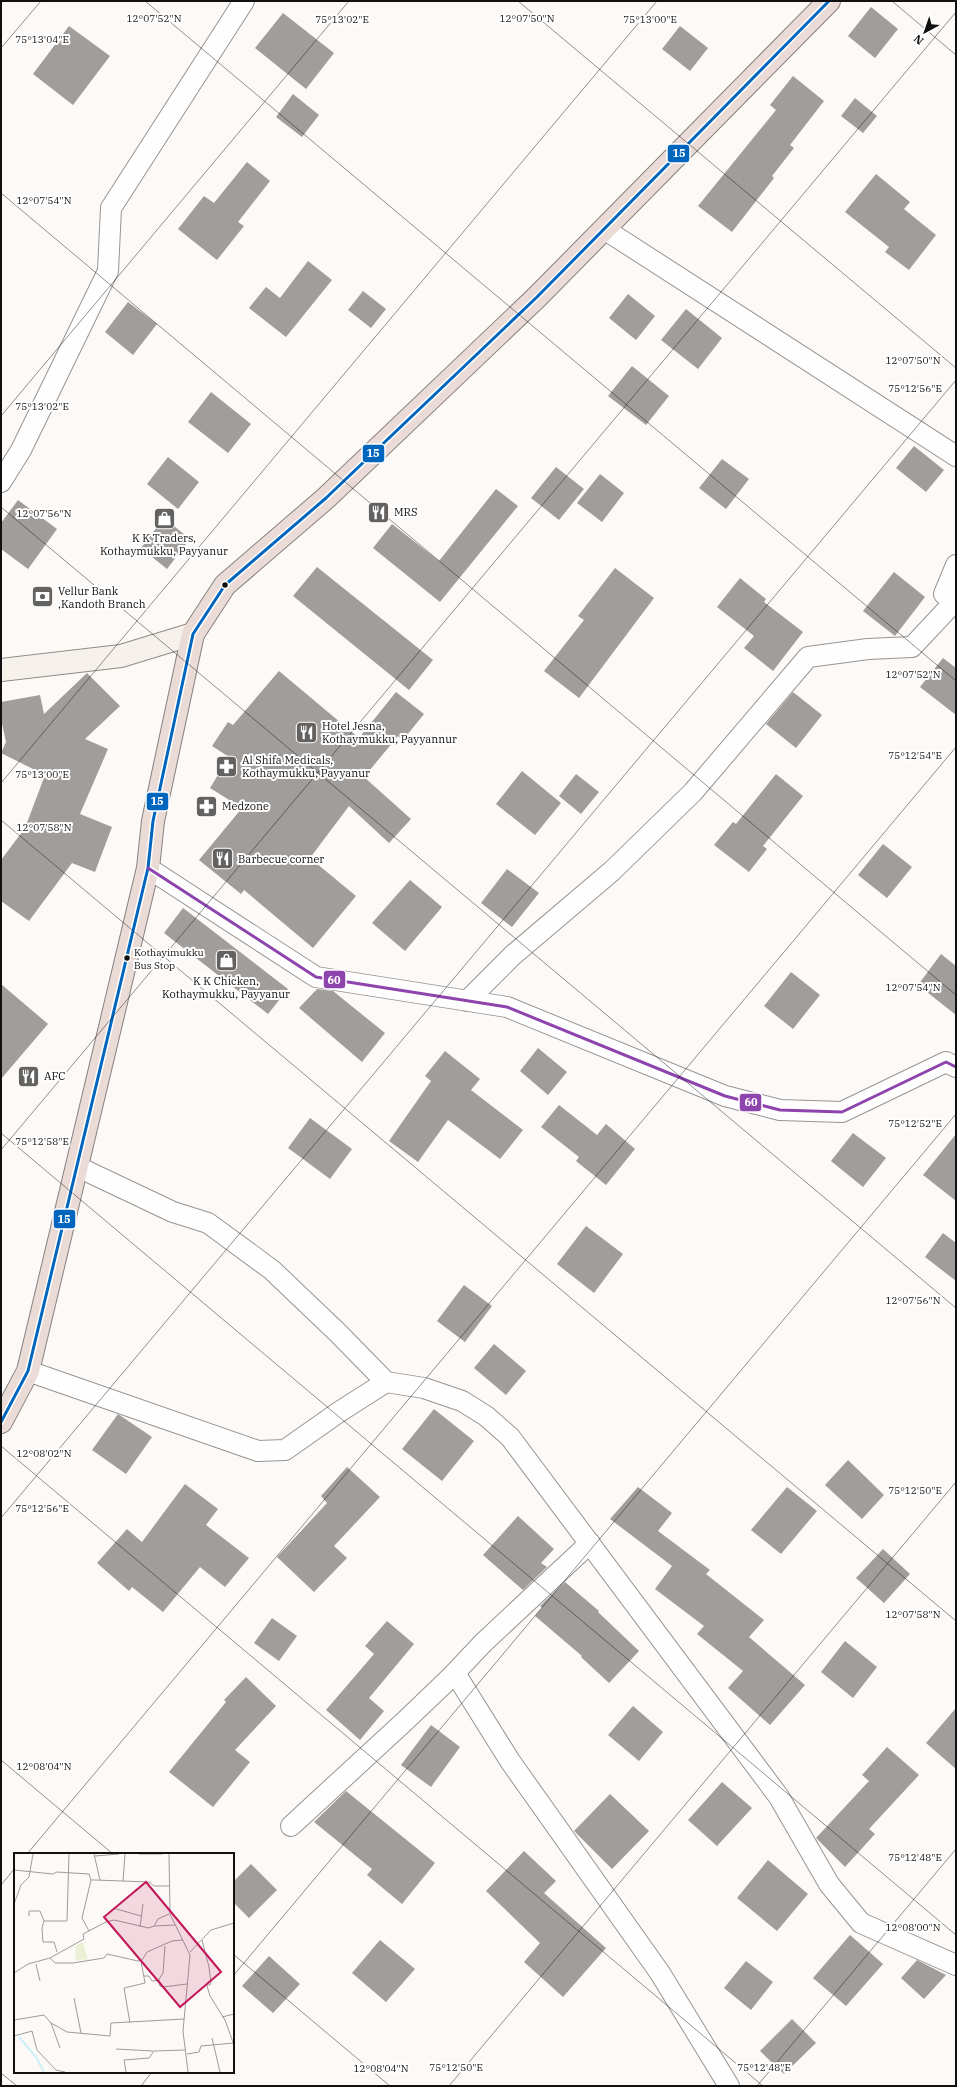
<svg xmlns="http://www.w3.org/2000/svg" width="957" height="2087" font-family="'IBM Plex Serif',serif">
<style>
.building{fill:#a09d9b}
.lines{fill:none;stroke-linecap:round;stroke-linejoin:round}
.street-casing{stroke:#969594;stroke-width:22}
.secondary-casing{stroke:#8d8c8a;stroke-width:24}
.highway-casing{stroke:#848281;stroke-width:24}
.street{stroke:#fffefe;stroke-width:20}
.secondary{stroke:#f6f2eb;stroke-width:22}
.highway{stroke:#eadbd7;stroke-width:22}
.bus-1-casing{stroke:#fff;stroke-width:6}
.bus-2-casing{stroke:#fff;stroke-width:6}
.bus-1{stroke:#0065bd;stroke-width:3}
.bus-2{stroke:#8e44ad;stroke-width:3}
.ticks{fill:none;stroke:#101010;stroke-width:1;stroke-opacity:0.45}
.bus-dot{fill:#101010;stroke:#fff;stroke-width:1.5}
.labels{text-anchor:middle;stroke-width:4;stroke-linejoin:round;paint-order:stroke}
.bus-label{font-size:10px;fill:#101010;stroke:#fff;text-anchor:start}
.poi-label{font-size:11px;fill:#101010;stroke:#fff;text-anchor:start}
.inset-river{fill:none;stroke:#cbf1f7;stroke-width:2}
.inset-road{fill:none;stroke:#9e9c9a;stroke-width:1}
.view{fill:#c2185b;fill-opacity:0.15;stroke:#c2185b;stroke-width:2}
.inset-edge{fill:none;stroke:#101010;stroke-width:2}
.ticks-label{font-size:10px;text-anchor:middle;fill:#101010;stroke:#fff;stroke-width:4;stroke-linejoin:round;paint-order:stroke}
.line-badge{stroke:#fff;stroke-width:1.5}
.badge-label{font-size:11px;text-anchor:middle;font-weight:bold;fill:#fff}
</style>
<rect width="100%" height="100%" fill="#fcf9f6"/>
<path class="building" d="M871,7L898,29L875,58L848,36Z
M283,13L334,53L306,89L255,48Z
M69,26L110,56L73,105L33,74Z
M680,26L708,48L690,71L662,49Z
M793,76L824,101L790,145L794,148L772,176L774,178L732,232L698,206L776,110L770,105Z
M293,94L319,115L302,137L276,117Z
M855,98L877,116L863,133L841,116Z
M247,162L270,181L238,222L244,226L217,260L178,229L204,196L214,203Z
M876,174L910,202L904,209L936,235L909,270L885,252L889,247L845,212Z
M308,261L332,280L286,337L249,308L266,287L280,298Z
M363,291L386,309L371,328L348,310Z
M628,294L655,316L636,340L609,318Z
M128,302L157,324L133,355L105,332Z
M686,309L722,338L698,369L661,340Z
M632,366L669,396L646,425L608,396Z
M211,392L251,424L228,453L188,422Z
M914,446L944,470L926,492L896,468Z
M168,457L199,482L178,509L147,484Z
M722,459L749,479L726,509L699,488Z
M556,467L584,489L559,520L531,498Z
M600,474L624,493L602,522L577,503Z
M496,489L518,506L440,602L373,548L392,524L439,561Z
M18,500L57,529L28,569L1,549V523Z
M164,518L190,539L167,569L141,548Z
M317,567L433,660L409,690L293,596Z
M615,568L654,598L579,698L544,671L584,620L578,616Z
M894,572L925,597L895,636L863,611Z
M740,578L766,599L764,602L803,632L773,671L744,648L754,636L717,607Z
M943,658L956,668V715L920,687Z
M279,671L359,738L396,692L424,714L403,740L398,736L364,777L411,819L389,843L349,806L310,858L356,896L313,948L244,890L241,894L199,860L242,808L210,788L229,757L212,746L228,722L233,725Z
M87,673L120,706L85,739L108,749L80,814L112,827L95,872L72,863L29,921L1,901V860L25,828L45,775L1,753L6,742L1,719V702L40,695L44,714Z
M793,692L822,715L796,748L766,724Z
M522,771L561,803L535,835L496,804Z
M576,774L599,792L581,814L559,796Z
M776,774L803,796L763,846L767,849L749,872L714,845L733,822L736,824Z
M883,844L912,867L887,898L858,875Z
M507,869L539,893L512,927L481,903Z
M410,880L442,907L405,951L372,923Z
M183,908L288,989L268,1014L164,933Z
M941,954L956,966V1015L918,985Z
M791,972L820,995L793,1029L764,1006Z
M1,984L48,1024L1,1079Z
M317,989L333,991L385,1033L362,1062L299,1008Z
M538,1048L567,1072L548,1095L520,1071Z
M445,1051L480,1079L471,1090L523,1130L500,1159L448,1120L418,1162L389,1141L431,1081L425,1076Z
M559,1105L597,1135L606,1124L635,1149L606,1185L576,1161L579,1157L541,1127Z
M310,1118L352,1149L330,1179L288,1148Z
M853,1133L886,1158L863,1187L831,1161Z
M956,1134V1201L923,1175Z
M586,1226L623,1254L594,1293L557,1264Z
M943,1233L956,1243V1281L925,1257Z
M464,1285L492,1306L465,1342L437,1321Z
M494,1344L526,1371L506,1395L474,1368Z
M434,1409L474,1441L442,1481L402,1449Z
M118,1414L152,1437L126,1474L92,1450Z
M848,1460L884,1495L862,1519L825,1485Z
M347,1467L380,1497L334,1546L347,1558L314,1592L277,1557L327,1503L321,1496Z
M185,1484L218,1509L206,1525L249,1558L225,1587L200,1567L163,1612L132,1587L129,1591L97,1563L127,1529L142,1542Z
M638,1487L672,1513L658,1531L710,1570L706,1574L764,1620L749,1637L805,1685L770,1725L728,1688L743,1671L697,1634L704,1626L655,1589L672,1566L610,1519Z
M787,1487L817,1511L781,1554L751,1530Z
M518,1516L554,1549L541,1563L547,1567L523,1590L483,1555Z
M883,1549L910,1574L884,1603L856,1578Z
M565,1582L599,1611L598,1612L639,1651L609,1683L581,1657L582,1656L535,1616L542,1608L540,1606Z
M272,1618L297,1636L279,1661L254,1643Z
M387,1621L414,1644L369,1698L384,1711L360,1740L326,1710L374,1654L365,1646Z
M845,1641L877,1667L853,1698L821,1672Z
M246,1677L276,1706L235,1750L250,1762L213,1807L169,1772L226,1702L224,1700Z
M633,1706L663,1732L639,1761L608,1735Z
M956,1708V1769L926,1743Z
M431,1725L460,1747L431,1787L401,1765Z
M887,1747L919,1775L869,1829L875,1834L845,1867L816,1838L869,1781L862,1775Z
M722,1782L752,1808L717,1846L688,1820Z
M346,1791L435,1863L402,1904L367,1875L372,1869L314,1822Z
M610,1794L649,1831L612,1869L574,1831Z
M524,1851L556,1881L544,1893L606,1948L563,1997L524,1962L540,1943L486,1891Z
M768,1860L808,1894L777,1931L737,1898Z
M251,1864L277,1890L249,1918L233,1902V1882Z
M850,1935L883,1964L846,2006L813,1978Z
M380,1940L415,1969L386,2002L352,1973Z
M269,1956L300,1984L273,2013L242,1986Z
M917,1960L946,1975L924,1999L901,1978Z
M746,1961L773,1982L751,2010L724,1988Z
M792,2019L816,2043L784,2074L760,2051Z"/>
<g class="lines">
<defs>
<path id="street" d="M604,229L956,456
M1,482L21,450L108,271L111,208L244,1
M956,565L944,594L956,601
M148,868L316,977L507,1007L725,1096L780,1110L842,1112L946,1062L956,1067
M467,1001L513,955L612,871L693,792L808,657L868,649L912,647L955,601
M78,1167L173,1212L208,1223L272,1270L338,1333L386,1382
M28,1371L258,1451L285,1450L339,1412L386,1382L424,1388L462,1401L486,1416L510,1437L779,1797L829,1884L861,1923L956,1965
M455,1673L510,1761L660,1973L729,2086
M291,1826L405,1721L451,1677L483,1643L590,1543"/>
<path id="secondary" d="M1,670L121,656L193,634"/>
<path id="highway" d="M1,1422L28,1371L148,868L153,821L193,634L225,585L326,498L537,297L829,1"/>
</defs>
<use href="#street" class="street-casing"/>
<use href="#secondary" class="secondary-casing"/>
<use href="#highway" class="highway-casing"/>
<use href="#street" class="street"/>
<use href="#secondary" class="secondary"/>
<use href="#highway" class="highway"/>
<defs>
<path id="bus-1" d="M1,1422L28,1371L148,868L153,821L193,634L225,585L326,498L537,297L829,1"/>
<path id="bus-2" d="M148,868L316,977L507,1007L725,1096L780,1110L842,1112L946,1062L956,1067"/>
</defs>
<use href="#bus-1" class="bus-1-casing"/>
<use href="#bus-2" class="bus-2-casing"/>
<use href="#bus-1" class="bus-1"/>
<use href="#bus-2" class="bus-2"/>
</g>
<path class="ticks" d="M145,1L956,681M518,1L956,368M892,1L956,55M1,48L41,1M1,193L956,995M1,416L349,1M1,507L956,1308M1,783L657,1M1,820L956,1621M1,1133L956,1935M1,1150L956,12M1,1446L763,2086M1,1518L956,380M1,1760L113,1854M27,1854L956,747M1,1885L15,1868M233,1954L390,2086M233,1976L956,1114M1,2073L17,2086M141,2086L152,2072M449,2086L956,1482M757,2086L956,1849"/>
<defs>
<symbol id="restaurant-square" viewBox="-11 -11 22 22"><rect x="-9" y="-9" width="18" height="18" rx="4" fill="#636260" stroke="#fff"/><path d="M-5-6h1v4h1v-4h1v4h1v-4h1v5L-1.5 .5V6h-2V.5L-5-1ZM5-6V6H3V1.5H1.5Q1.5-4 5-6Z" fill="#fff"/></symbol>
<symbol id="shop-square" viewBox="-11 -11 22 22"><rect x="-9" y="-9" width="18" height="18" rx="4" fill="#636260" stroke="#fff"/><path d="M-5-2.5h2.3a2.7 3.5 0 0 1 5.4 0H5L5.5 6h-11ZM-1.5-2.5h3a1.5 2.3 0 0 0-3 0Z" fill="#fff"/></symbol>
<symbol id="bank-square" viewBox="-11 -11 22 22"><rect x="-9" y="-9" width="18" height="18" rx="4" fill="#636260" stroke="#fff"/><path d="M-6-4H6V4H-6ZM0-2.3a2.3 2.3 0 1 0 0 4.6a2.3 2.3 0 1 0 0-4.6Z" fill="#fff"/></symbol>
<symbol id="pharmacy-square" viewBox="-11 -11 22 22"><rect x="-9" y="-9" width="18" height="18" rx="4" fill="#636260" stroke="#fff"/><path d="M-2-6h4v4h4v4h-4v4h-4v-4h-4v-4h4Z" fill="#fff"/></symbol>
</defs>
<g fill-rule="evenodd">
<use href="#restaurant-square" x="366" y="500" width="25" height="25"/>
<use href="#shop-square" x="152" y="506" width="25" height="25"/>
<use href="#bank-square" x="30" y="584" width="25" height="25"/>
<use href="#restaurant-square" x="294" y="720" width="25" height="25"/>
<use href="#pharmacy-square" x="214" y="754" width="25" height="25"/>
<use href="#pharmacy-square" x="194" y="794" width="25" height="25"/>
<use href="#restaurant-square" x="210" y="846" width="25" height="25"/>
<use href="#shop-square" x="214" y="948" width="25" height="25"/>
<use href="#restaurant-square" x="16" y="1064" width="25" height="25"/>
</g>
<g class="bus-dot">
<circle cx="225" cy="585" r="3.5"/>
<circle cx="127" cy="958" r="3.5"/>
</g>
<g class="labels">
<g class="bus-label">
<text x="134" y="956">Kothayimukku<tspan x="134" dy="13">Bus Stop</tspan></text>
</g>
<g class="poi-label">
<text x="394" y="516">MRS</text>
<text x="164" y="542" text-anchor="middle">K K Traders,<tspan x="164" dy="13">Kothaymukku, Payyanur</tspan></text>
<text x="58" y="595">Vellur Bank<tspan x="58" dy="13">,Kandoth Branch</tspan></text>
<text x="322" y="730">Hotel Jesna,<tspan x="322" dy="13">Kothaymukku, Payyannur</tspan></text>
<text x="242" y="764">Al Shifa Medicals,<tspan x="242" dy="13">Kothaymukku, Payyanur</tspan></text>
<text x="222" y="810">Medzone</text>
<text x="238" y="863">Barbecue corner</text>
<text x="226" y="985" text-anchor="middle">K K Chicken,<tspan x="226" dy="13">Kothaymukku, Payyanur</tspan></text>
<text x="44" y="1080">AFC</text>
</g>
</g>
<g transform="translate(14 1853)">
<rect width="220" height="220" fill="#fcf9f6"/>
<path d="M69,89L74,106L62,108L61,93Z" fill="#ecf1d6"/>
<path class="inset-river" d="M5,184L22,204L30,219"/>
<path class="inset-road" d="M80,1L86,27M125,1H149M155,1L156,61L176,102L169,178L174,219M81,3L105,1M0,17L39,21L43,19L75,21L77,27H81L135,29L140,33H155M109,28L111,1M0,51L7,32L15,24L19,1M99,55L127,63M15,63V58H26L30,68M140,73L161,72M126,74L129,51M75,78L68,65L77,27M188,87L195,114L197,131L193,133L196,143L211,167L220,192M43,99L40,89H29L28,75L30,68H53L55,1M176,99L197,77L220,70M36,105L41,110H59L90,105L93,101L124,108L128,107L133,99L158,88L169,87M22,111L26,128M0,120L14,111L36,105L70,86L69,81L92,69L100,67L135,75L140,73L144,66L155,61M130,123H135L138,128L145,127L146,133L149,134L173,131M144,128L149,120L151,93M60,145L67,180M208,164L220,161M0,167L30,162L37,170L53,179L96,183L97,170L170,166M37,170L46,195M116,170L110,135L131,130L127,108M0,183L18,178L23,197L42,217L51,219M198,185L206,219M102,196L139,198M173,201L185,199L187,193L220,190M112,219L110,207L135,205L140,198L171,197"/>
<path class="view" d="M132,29L207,119L166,154L90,64Z"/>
<rect width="220" height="220" class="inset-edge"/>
</g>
<g class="ticks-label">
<text x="154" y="22">12°07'52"N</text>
<text x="527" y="22">12°07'50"N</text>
<text x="342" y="23">75°13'02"E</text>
<text x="650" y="23">75°13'00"E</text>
<text x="42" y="43">75°13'04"E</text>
<text x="44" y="204">12°07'54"N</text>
<text x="913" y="364">12°07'50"N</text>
<text x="915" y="392">75°12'56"E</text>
<text x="42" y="410">75°13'02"E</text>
<text x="44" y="517">12°07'56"N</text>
<text x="913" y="678">12°07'52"N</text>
<text x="915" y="759">75°12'54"E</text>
<text x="42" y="778">75°13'00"E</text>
<text x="44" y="831">12°07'58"N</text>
<text x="913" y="991">12°07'54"N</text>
<text x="915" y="1127">75°12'52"E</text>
<text x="42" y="1145">75°12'58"E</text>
<text x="913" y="1304">12°07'56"N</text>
<text x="44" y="1457">12°08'02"N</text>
<text x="915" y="1494">75°12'50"E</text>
<text x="42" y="1512">75°12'56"E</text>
<text x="913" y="1618">12°07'58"N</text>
<text x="44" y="1770">12°08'04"N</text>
<text x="915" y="1861">75°12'48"E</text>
<text x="913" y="1931">12°08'00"N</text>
<text x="456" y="2071">75°12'50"E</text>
<text x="764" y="2071">75°12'48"E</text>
<text x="381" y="2072">12°08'04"N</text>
</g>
<g class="line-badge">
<rect x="667" y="144" width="23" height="19" rx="4" fill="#0065bd"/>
<rect x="362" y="444" width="23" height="19" rx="4" fill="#0065bd"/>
<rect x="146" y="792" width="23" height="19" rx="4" fill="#0065bd"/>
<rect x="323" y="970" width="23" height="19" rx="4" fill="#8e44ad"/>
<rect x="739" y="1093" width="23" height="19" rx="4" fill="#8e44ad"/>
<rect x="53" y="1209" width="23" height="20" rx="4" fill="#0065bd"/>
</g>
<g class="badge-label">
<text x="679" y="157">15</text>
<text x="373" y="457">15</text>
<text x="157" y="805">15</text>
<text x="334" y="984">60</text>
<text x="751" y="1106">60</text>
<text x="64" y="1223">15</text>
</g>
<rect width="957" height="2087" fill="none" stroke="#101010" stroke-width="4"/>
<g transform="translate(925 32) rotate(220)" stroke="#ffffff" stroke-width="3" paint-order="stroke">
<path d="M0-3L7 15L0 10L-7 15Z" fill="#101010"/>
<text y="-6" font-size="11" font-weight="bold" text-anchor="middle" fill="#101010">N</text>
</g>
</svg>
